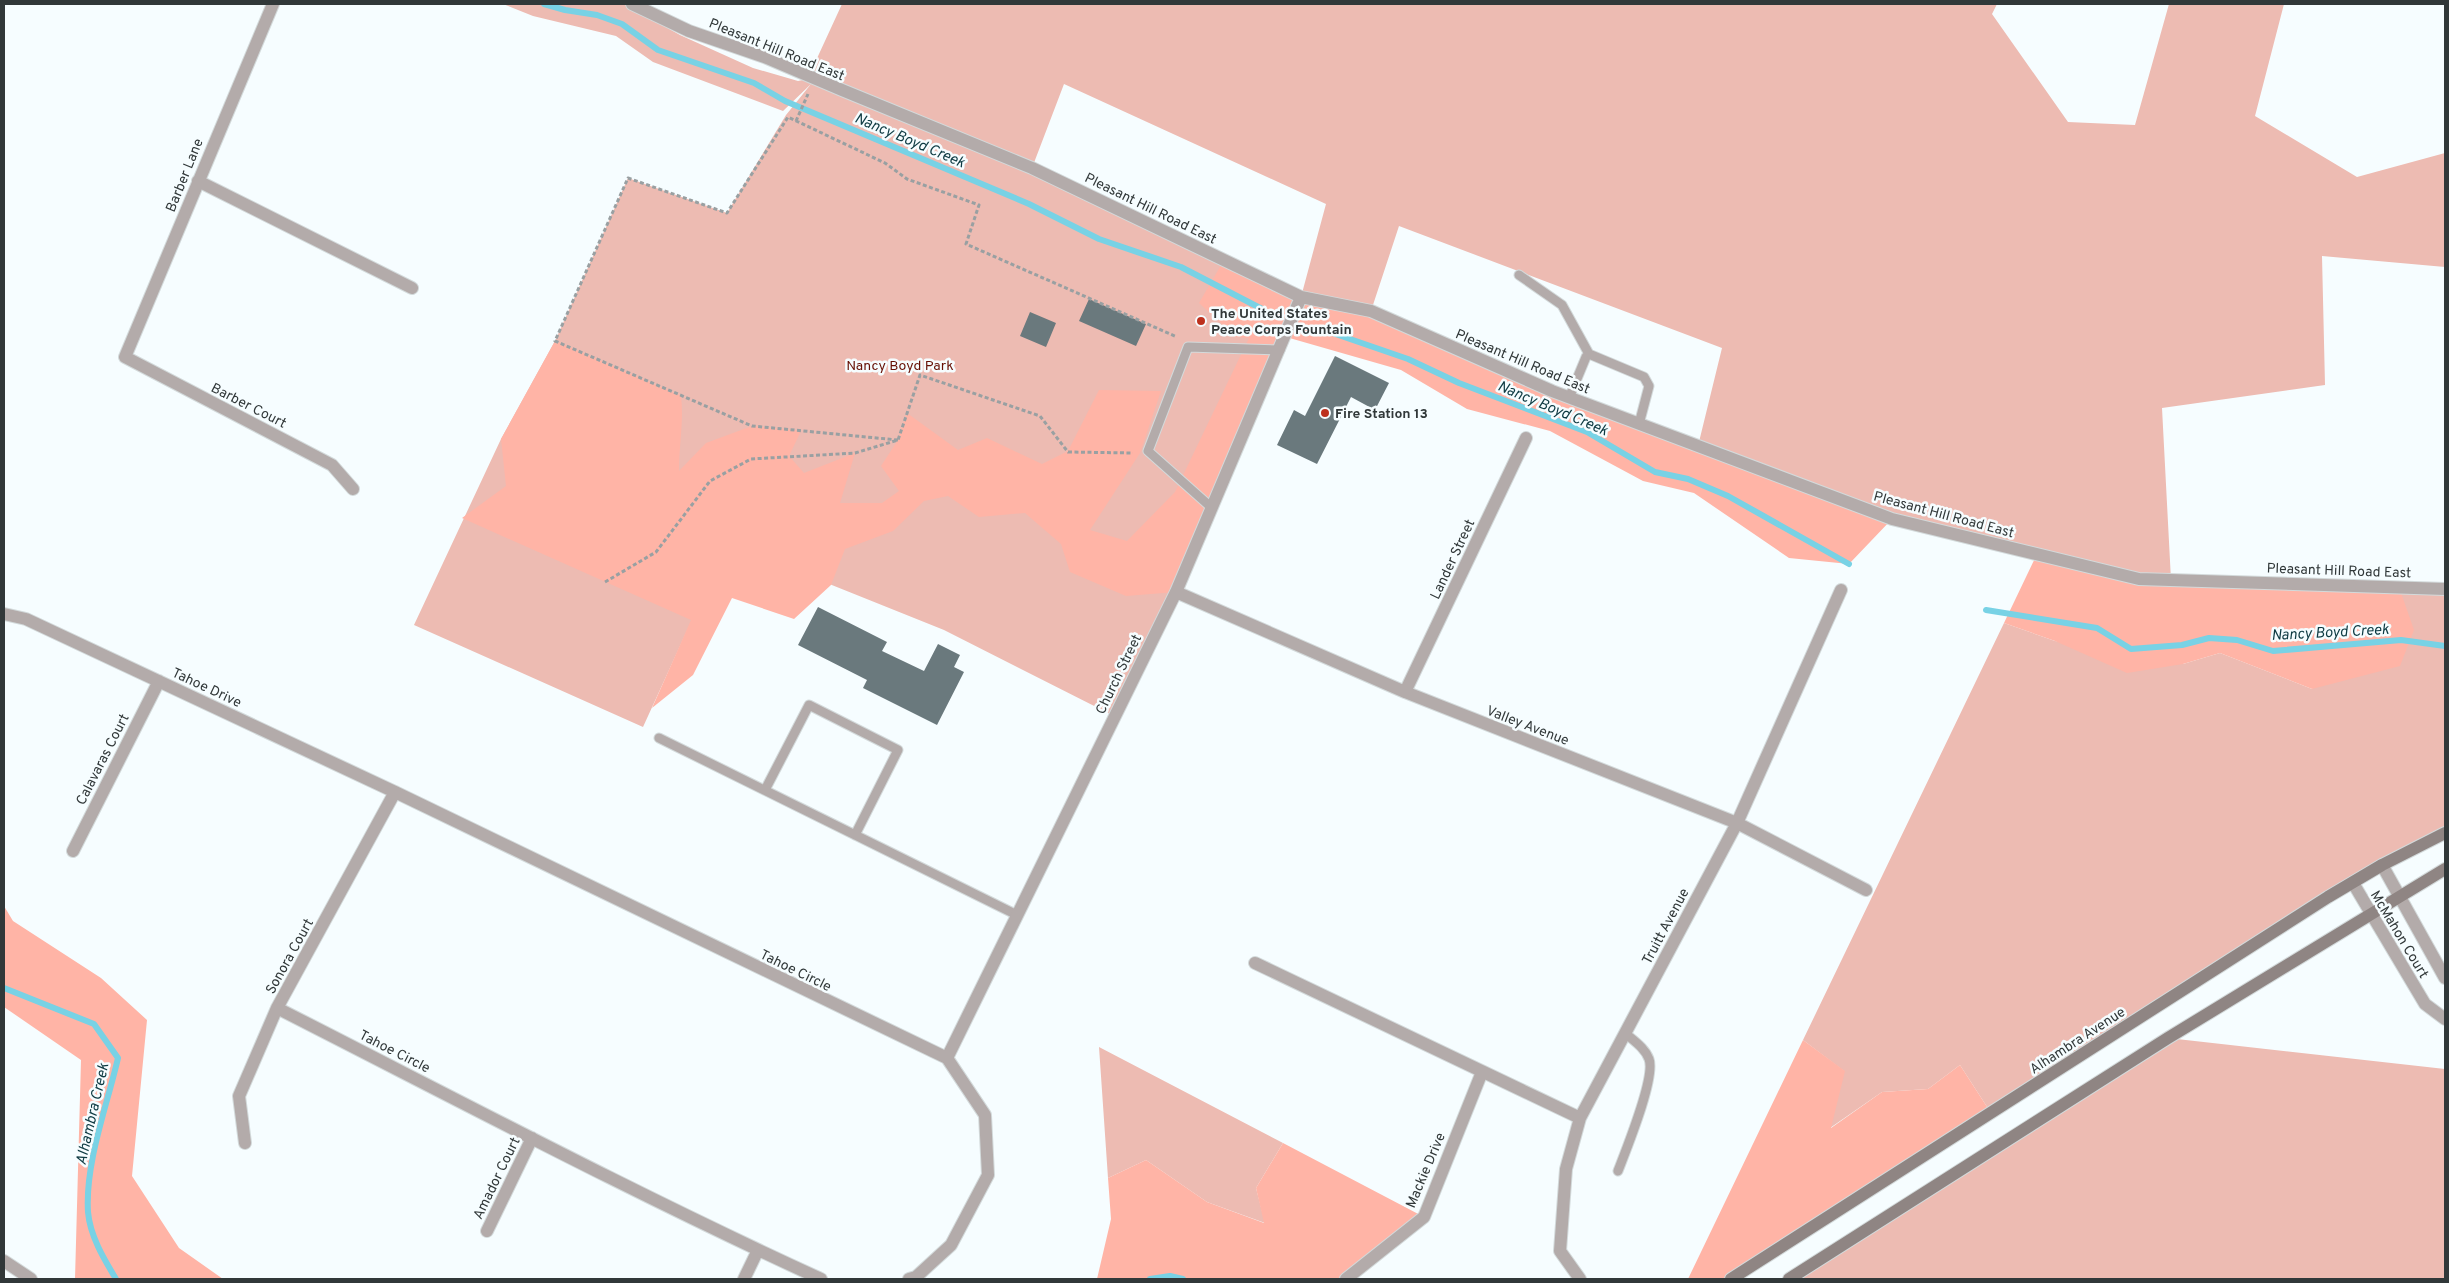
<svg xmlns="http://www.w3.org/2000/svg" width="2449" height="1283" font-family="Overpass,sans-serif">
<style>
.green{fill:#edbbb2;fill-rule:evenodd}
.forest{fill:#ffb4a6}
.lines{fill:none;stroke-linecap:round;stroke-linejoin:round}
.stream{stroke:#78d2e5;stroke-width:6}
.building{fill:#6a797d}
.lane-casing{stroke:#d3dadb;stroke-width:11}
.street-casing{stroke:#d3dadb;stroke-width:14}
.secondary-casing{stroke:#d3dadb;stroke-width:14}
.path{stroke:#99a0a2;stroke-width:3;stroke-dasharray:4 2.5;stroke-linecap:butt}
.lane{stroke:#b3abaa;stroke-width:9}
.street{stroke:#b3abaa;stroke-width:12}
.secondary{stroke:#8f8583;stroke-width:12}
.poi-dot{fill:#bd311e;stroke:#f6fdff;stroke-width:2}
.labels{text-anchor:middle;stroke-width:5;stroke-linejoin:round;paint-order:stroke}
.street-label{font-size:14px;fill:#313839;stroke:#f6fdff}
.poi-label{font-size:14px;font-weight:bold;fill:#313839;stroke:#f6fdff;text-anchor:start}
.park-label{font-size:14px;fill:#661005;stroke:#f6fdff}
.water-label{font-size:15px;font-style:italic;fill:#0e3a42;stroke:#f6fdff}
</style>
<rect width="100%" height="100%" fill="#f6fdff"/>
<path class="green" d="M503,4H625L680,35L753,68L798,81L816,77L813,67L842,4H1997L1992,14L2068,122L2135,125L2169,4H2284L2255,116L2357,177L2445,153V267L2322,256L2325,385L2162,408L2171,580L1892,519L1698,446L1722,348L1399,226L1371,311L1302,297L1114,716L944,630L727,543L643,727L414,625L501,439L555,341L628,178L727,213L786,115L811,84L783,111L653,62L616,36L533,16ZM1064,84L1326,204L1301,297L1032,168Z
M2399,587L2445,589V833L2382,865L1991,1113L1960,1065L1928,1089L1882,1092L1830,1128L1844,1071L1803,1040L2004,623L2055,641L2183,664L2220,653L2312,689Z
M2168,1038L2445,1069V1279H1789Z
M1099,1047L1283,1143L1256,1188L1265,1223L1207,1202L1146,1160L1108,1178Z"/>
<path class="forest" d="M1224,260L1301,297L1371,311L1552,391L1892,519L1849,564L1789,558L1694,493L1643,481L1550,431L1467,409L1401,370L1286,337L1176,592L1126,596L1070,572L1061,544L1025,513L979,517L948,496L924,501L893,531L845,549L831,585L794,619L732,598L693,675L652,708L691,620L462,518L506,486L501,439L555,341L681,396C684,421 679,445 679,471L706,443L752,426L801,431L789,456L804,473L855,453L840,503H882L899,491L881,466L898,440L907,413L958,450L987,438L1042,464L1068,451L1099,390L1161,391L1140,453L1090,530L1127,541L1175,492L1249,338L1236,337L1199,303Z
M2037,554L2139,579L2399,587L2414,630L2400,666L2312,689L2220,653L2183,664L2127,673L2055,641L2004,623Z
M4,906L13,921L101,978L147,1020L132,1176L179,1248L223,1279H75L81,1060L4,1007Z
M1803,1040L1845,1071L1831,1128L1882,1092L1928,1089L1960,1065L1991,1113L1731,1279H1688Z
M1283,1143L1424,1217L1346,1279H1185L1183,1277L1182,1279H1097L1111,1219L1108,1178L1146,1160L1207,1202L1264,1223L1256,1188Z"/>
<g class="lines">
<path class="stream" d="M544,4L565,10L597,15L622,24L658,50L754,83L785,101L1029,204L1099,239L1181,267L1264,310
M1321,329L1408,359L1459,383L1587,432L1655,472L1688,479L1728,496L1849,564
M1986,610L2097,628L2131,649L2182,645L2209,638L2237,640L2273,651L2401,640L2445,646
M4,988L94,1024L118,1058C107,1106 85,1163 88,1212C90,1236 104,1259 116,1279
M1150,1279L1170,1276L1183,1279"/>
</g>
<path class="building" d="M1089,299L1146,324L1136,346L1079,321Z
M1030,312L1056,323L1046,347L1020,336Z
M1335,356L1389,383L1375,410L1351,397L1317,464L1277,445L1294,410L1305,416Z
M818,607L887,642L882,651L924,671L938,644L960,655L954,667L964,672L937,725L863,688L867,680L798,645Z"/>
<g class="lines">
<defs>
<path id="lane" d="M1519,275L1562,305L1589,354
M1569,398L1586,357L1589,354L1644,377L1649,386L1639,424
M1212,508L1148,451L1188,347L1280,350
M659,738L1017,915
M765,790L809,705L898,750L855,835
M1618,1171C1626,1150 1656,1077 1649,1059C1645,1048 1634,1041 1625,1033"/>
<path id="street" d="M273,4L125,357L332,465L353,489
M632,4L689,31L767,58L842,90L1032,168L1301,297L1371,311L1552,391L1892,519L2139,579L2445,589
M198,181L412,288
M1176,592L1405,692L1737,823L1866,890
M4,614L26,619L395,792L947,1058L985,1115L988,1175L951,1245L916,1277L909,1279
M1405,692L1526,438
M73,851L159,681
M2382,865L2445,978
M2353,883L2425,1004L2445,1019
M1255,963L1580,1118
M277,1008C458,1100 637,1195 821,1279
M947,1058L1176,592L1301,297
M245,1143L239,1096L277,1008L395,792
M487,1231L532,1138
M4,1261L31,1279
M744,1279L758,1250
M1346,1279L1424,1217L1482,1072
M1580,1279L1560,1251L1566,1169L1580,1118L1737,823L1841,590"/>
<path id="secondary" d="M1731,1279L2328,897L2382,865L2445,833
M1789,1279L2168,1038L2445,869"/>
</defs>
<use href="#lane" class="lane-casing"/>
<use href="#street" class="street-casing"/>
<use href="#secondary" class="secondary-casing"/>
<path class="path" d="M796,121L808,94
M898,440L752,426L555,341L628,178L727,213L788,117L885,163L907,179L979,205L966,244L1177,337
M605,582L656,552L710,481L751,459L855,453L898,440L920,375L1040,416L1068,452L1133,453"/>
<use href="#lane" class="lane"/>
<use href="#street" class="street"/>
<use href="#secondary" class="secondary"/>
</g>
<g class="poi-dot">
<circle cx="1201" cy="321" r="5"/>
<circle cx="1325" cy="413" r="5"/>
</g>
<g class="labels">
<g class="street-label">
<text transform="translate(777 49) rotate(22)" y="5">Pleasant Hill Road East</text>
<text transform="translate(184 175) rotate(-68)" y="5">Barber Lane</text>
<text transform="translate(1151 208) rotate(26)" y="5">Pleasant Hill Road East</text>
<text transform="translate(1523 361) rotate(23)" y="5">Pleasant Hill Road East</text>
<text transform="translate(249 405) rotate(27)" y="5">Barber Court</text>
<text transform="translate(1944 514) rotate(15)" y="5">Pleasant Hill Road East</text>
<text transform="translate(1452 559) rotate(-65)" y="5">Lander Street</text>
<text transform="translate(2339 570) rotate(2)" y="5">Pleasant Hill Road East</text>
<text transform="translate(1118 674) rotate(-64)" y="5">Church Street</text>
<text transform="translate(207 687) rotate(25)" y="5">Tahoe Drive</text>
<text transform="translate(1528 725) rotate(21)" y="5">Valley Avenue</text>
<text transform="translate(102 759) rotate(-63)" y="5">Calavaras Court</text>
<text transform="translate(1665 926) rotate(-62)" y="5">Truitt Avenue</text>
<text transform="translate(2400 934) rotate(59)" y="5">McMahon Court</text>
<text transform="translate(289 956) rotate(-61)" y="5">Sonora Court</text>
<text transform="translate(796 970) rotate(26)" y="5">Tahoe Circle</text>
<text transform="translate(2077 1040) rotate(-33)" y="5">Alhambra Avenue</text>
<text transform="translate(395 1051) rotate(27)" y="5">Tahoe Circle</text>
<text transform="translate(1425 1170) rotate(-67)" y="5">Mackie Drive</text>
<text transform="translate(496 1178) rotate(-64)" y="5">Amador Court</text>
</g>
<g class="poi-label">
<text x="1211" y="318">The United States<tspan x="1211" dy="16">Peace Corps Fountain</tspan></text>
<text x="1335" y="418">Fire Station 13</text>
</g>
<g class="park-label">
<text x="900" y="370">Nancy Boyd Park</text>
</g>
<g class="water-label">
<text transform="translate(910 140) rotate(23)" y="5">Nancy Boyd Creek</text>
<text transform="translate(1553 408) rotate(23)" y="5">Nancy Boyd Creek</text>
<text transform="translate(2330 632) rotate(-3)" y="5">Nancy Boyd Creek</text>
<text transform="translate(92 1114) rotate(-77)" y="5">Alhambra Creek</text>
</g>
</g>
<rect width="2449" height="1283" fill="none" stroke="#313839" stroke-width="10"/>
</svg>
